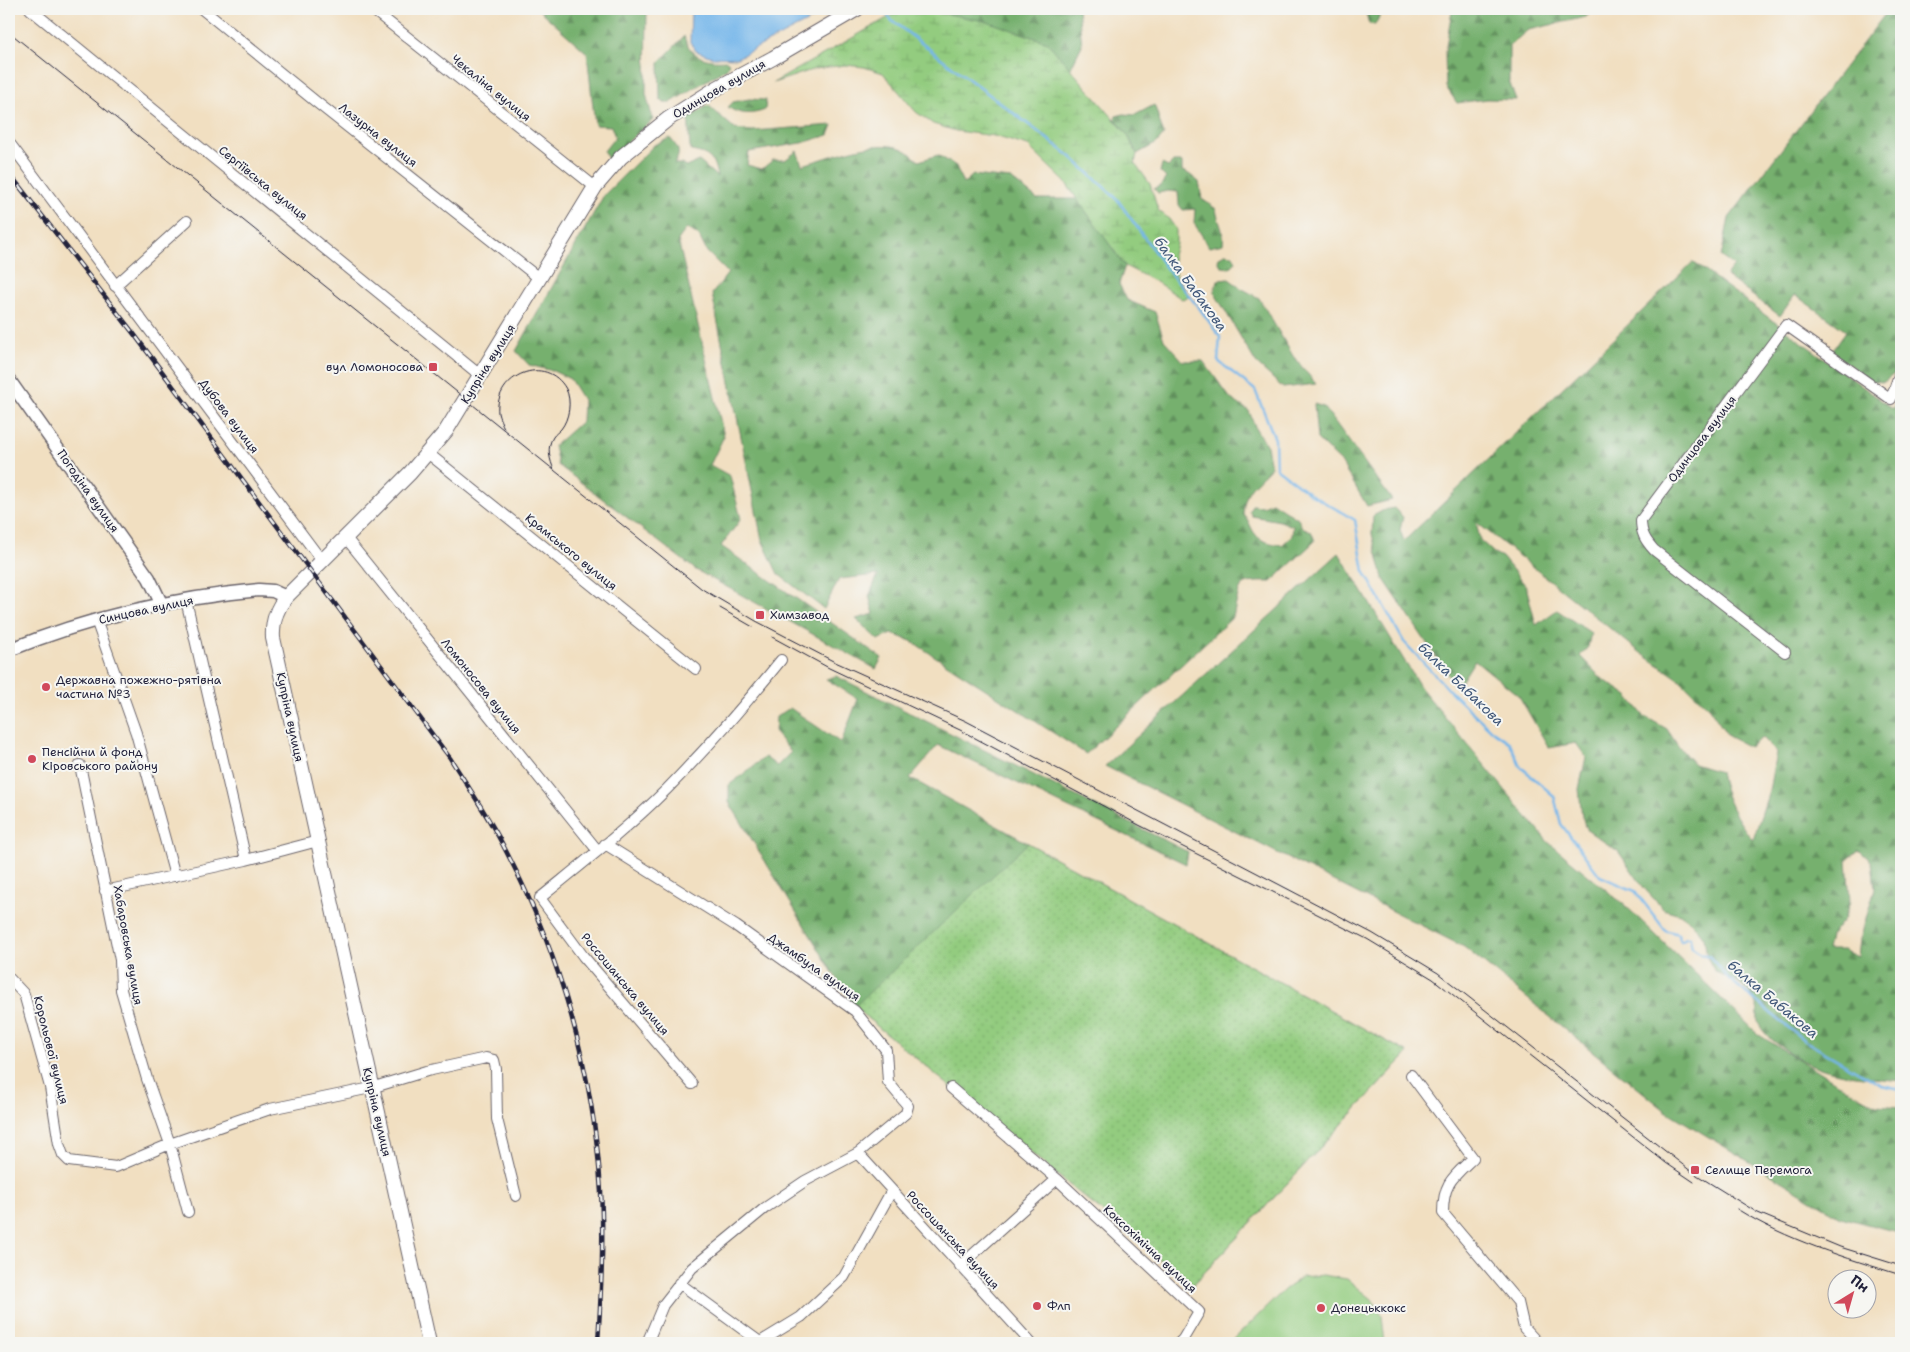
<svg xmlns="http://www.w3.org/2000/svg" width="1910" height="1352" font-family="'Shantell Sans',sans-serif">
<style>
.forest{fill:url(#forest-firs);stroke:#4c6954;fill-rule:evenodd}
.wetland{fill:url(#wetland-marsh);stroke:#5a775d}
.park{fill:url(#park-dots);stroke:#5a775d}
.garden{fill:#93cc7f;stroke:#5a775d}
.water{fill:#75b6ea;stroke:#4c6c92}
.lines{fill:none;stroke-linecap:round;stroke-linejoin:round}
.stream{stroke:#75b6ea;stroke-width:2.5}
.minor-casing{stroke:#6a646a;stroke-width:12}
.tertiary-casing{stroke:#6a646a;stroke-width:15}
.secondary-casing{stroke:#6a646a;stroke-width:16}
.minor{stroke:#fff;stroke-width:10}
.tertiary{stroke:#fff;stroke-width:12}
.secondary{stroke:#fff;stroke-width:14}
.tram{stroke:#22223b;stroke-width:1}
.rail-casing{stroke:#22223b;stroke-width:4.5}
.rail{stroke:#f6f6f2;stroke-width:2.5;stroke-dasharray:8;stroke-linecap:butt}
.poi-dot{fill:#d1495b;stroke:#f6f6f2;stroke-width:2}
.labels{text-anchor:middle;stroke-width:4;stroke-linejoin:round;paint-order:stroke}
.street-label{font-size:12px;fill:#22223b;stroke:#f6f6f2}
.poi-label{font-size:12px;fill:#22223b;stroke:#f6f6f2;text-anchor:start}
.water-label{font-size:14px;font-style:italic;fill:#3f5678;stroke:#f6f6f2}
</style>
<defs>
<pattern id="forest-firs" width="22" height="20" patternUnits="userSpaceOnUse" patternTransform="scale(1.25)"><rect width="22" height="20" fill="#76b06e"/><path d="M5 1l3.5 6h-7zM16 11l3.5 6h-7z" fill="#608f5c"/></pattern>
<pattern id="wetland-marsh" width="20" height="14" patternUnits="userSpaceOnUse" patternTransform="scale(1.25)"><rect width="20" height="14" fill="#93cc7f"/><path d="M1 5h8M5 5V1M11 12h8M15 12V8" fill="none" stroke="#7eaf6f"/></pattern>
<pattern id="park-dots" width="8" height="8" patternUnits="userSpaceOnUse" patternTransform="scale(1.25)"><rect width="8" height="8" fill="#93cc7f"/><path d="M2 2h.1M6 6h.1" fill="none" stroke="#7eaf6f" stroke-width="1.8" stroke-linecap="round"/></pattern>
</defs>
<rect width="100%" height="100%" fill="#f6f6f2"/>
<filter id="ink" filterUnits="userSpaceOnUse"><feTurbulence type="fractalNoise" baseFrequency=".02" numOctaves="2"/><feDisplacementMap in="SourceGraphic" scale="10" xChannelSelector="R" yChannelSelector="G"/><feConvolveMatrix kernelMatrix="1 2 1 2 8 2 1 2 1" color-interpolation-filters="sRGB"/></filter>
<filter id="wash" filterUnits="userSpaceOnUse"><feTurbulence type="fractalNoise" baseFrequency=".0096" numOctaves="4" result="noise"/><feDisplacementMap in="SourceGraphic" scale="20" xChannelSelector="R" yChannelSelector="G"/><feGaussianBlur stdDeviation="1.12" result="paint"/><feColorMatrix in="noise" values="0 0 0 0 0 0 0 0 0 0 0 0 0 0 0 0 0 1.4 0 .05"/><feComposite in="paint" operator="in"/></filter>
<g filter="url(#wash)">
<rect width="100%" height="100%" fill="#f1dfc1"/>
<path class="forest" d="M538,9H647L646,94L653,120L630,140L610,163L604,151L615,137L611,126L595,125L587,53Z
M933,9H1078L1082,45L1070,70L1047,42L937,12Z
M1367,9H1383L1375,25L1369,24L1366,13Z
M1454,9H1595L1586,17L1528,30L1509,46V81L1516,100L1487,99L1457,103L1446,87L1445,52L1452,11Z
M1889,9H1901V351L1894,374L1884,382L1872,381L1831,352L1846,331L1795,295L1780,316L1726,276L1734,266L1721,257L1729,218Z
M684,36C689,56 706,62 725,60L729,63L727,68L670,103H664L660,99L659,63Z
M749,99L766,100L765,110C753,115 738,115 728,107L733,102Z
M708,105L735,129L752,131L833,125L829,135L802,143L749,152L747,165L762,169L773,160H785L797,151L802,165C830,158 880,135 907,151C911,154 915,158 919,161L938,155L956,166L963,184L973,175L1011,179L1037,199H1078L1125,266L1119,284L1127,300L1155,312L1164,340L1183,361H1203L1231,399L1249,411L1256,429L1267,446L1271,467C1254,486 1245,487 1243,514C1250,521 1250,528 1256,535C1261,542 1274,544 1282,545L1292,536L1293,526L1280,521L1252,516L1249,511L1252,505L1262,506L1272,502L1298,519L1302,527L1311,531L1315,541L1271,582C1235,581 1241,585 1233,617L1086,754L911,641L892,634L878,640L856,619L874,614L869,596L878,575L839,579L824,609L778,574L762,540L712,294L728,273L707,252L699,236L687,228L678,240L724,436L710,465L730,476L741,519L721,546L882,658L876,669L696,570L558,465L554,446L582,421L583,400L570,379L553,371L529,365L516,351L604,195L654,145L670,138C678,148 682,152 674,164H682L686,167L699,161L717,177C714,158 709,154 691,151C688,139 690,130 688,119Z
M1154,105C1159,115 1159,124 1164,134L1157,143L1137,154L1127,134L1115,119L1116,116L1124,114L1135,115Z
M1173,162H1182V171L1189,174L1199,182L1202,199L1216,209C1218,223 1225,231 1223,244L1209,247L1194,223L1195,209L1183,210L1179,205L1178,192L1168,191L1158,193L1154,189L1160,186L1166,178L1160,172L1162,164L1168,167Z
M1225,254L1233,255L1236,262L1230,268L1222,267L1218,261L1219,257Z
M1693,262L1893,409L1901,388V1081C1857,1076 1818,1076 1782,1047C1773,1041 1765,1035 1760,1026C1756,1021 1759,1014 1757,1007C1750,986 1735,979 1715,972L1707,957L1704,938L1695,926L1680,914L1663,909L1644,888L1618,851L1588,831L1582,817L1579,789L1586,757L1576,743L1549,748L1519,696L1475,660L1457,688L1383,578L1372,534L1373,516L1384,510L1394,508L1403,517L1400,530L1404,541ZM1476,522L1641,653L1679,679L1709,708L1728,736L1749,747L1762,738L1776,752L1769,791L1753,840C1737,821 1724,797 1720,772L1694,764L1678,746L1667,729L1644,716L1628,696L1600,677L1580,656L1588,647L1591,633L1557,610L1536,625L1526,586L1502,557L1494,553L1480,540ZM1859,850L1872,862L1875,888L1860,939L1858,957L1843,950H1827L1830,936L1844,919L1850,902L1847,859Z
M1229,279L1241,288L1259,298L1293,356L1316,384L1283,388L1256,363L1214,292L1218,280Z
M1314,404L1324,407L1392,500L1367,506L1341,462L1317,439Z
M1339,553L1421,688L1548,842L1628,908L1759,1035L1852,1092L1877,1105L1901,1107V1233L1840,1217L1666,1111L1464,947L1105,766Z
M836,676L1188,852L1186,864L938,745L910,778L1408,1053L1192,1286L854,1007L729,802V785L765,757L777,766L791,752L775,733L776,717L790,708L841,743L858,699L826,679Z"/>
<path class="wetland" d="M903,9H933L937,12L989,22L1047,42L1127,134L1137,154L1135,163L1150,184L1158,210L1169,219L1176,229V244L1173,255L1174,266L1176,276L1190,296L1182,299L1158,283L1125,266L1065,182L1028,146L994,136L956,131L933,124L916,112L883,73L864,67L845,65L815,69L773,83Z"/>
<path class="park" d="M1028,843L1408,1053L1192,1286L854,1007Z"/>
<path class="garden" d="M1323,1275L1347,1279L1372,1299L1382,1316L1385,1343H1230L1284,1290L1302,1277Z"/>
<path class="water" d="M691,9H832L737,58L712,57L696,51L690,42Z"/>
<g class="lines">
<path class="stream" d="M884,9L891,20L1070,156L1117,199L1166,268L1200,309L1220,337L1218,361L1255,390L1275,439L1276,468L1310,494L1355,520L1364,571L1404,642L1453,694L1491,730L1510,743L1520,766L1554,796L1561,824L1600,876L1635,891L1665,930L1678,934L1681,941L1686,938H1690L1692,948L1701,954L1709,956L1729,979L1805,1041L1881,1085L1901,1089"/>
</g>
</g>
<g filter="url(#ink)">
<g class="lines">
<defs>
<path id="minor" d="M30,9L481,376
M202,9L315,101L540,279
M372,9L595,187
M11,145L322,561
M115,286L187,221
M429,454L696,669
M346,538L598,851
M186,600L246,860
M96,620L136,733L175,876
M9,639L14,647
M1785,652L1654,550C1645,540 1641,533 1641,520L1786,325L1891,399L1901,369
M80,765L120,960L121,990L147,1079L170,1144L188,1212
M605,844L736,926L855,1011L886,1050L888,1082L908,1106L906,1113L858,1153L805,1181L765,1208L692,1268L663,1305L647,1343
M105,891L246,860L318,841
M9,978L24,994L50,1087L59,1144L63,1155L69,1161L116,1167L170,1144L270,1109L371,1088L427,1071L486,1058L494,1060L496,1069L497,1119L516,1196
M1411,1075L1473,1158C1453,1177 1443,1183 1443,1213L1518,1302L1524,1328L1538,1343
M692,1084L583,956L540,898C583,863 628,828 667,789C707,748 745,705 781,660
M951,1088L1057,1179L1199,1312L1183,1339L1179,1343
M858,1153L1031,1343
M960,1266L1057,1179
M679,1283L760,1342L801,1317L844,1277L891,1192"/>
<path id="tertiary" d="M9,380L149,578L162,605
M9,650C88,618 174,598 259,590L273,591L286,597"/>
<path id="secondary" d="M429,1343L273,638C272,622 276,609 286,597L410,473L446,431L595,187L621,157L668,119L717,88L773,58L857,9"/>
</defs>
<use href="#minor" class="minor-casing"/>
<use href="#tertiary" class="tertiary-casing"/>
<use href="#secondary" class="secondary-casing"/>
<use href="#minor" class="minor"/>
<use href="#tertiary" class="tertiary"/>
<use href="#secondary" class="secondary"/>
<path class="tram" d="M9,32L702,589L756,621L833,661L966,721L1372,933L1438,973L1692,1172L1758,1213L1840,1247L1901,1266
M504,428C502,423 499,418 498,413C494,375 546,353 566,389C572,401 569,419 561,429C558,432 555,434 553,437C546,448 550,460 554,470
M720,608L753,627
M772,637L829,668L960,730L1139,825L1367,939L1433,979L1666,1163L1694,1182
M1737,1209C1786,1240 1846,1258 1901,1275"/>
<defs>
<path id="rail" d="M9,173L134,334L450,758C469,788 490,819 506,851C561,956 594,1074 601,1192C604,1242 601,1293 598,1343"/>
</defs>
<use href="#rail" class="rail-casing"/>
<use href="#rail" class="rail"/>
</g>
</g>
<g class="poi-dot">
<rect x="428" y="362" width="10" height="10" rx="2.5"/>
<rect x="755" y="610" width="10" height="10" rx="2.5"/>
<circle cx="46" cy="687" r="5"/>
<circle cx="32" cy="759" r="5"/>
<rect x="1690" y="1165" width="10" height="10" rx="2.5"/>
<circle cx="1037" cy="1306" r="5"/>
<circle cx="1321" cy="1308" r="5"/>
</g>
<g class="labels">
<g class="street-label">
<text transform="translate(491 88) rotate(39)" y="4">Чекаліна вулиця</text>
<text transform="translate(719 89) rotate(-30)" y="4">Одинцова вулиця</text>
<text transform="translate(378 135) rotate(38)" y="4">Лазурна вулиця</text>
<text transform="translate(263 183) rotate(39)" y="4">Сергіївська вулиця</text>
<text transform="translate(488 364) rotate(-58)" y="4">Купріна вулиця</text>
<text transform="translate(229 416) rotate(53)" y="4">Дубова вулиця</text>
<text transform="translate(1702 439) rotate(-53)" y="4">Одинцова вулиця</text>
<text transform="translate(88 491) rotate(55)" y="4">Погодіна вулиця</text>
<text transform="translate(571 552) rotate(39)" y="4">Крамського вулиця</text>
<text transform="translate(146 610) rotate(-12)" y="4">Синцова вулиця</text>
<text transform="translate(481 686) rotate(51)" y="4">Ломоносова вулиця</text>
<text transform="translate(290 717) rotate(78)" y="4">Купріна вулиця</text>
<text transform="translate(128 945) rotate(80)" y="4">Хабаровська вулиця</text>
<text transform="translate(814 967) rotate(35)" y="4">Джамбула вулиця</text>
<text transform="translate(625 984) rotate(50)" y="4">Россошанська вулиця</text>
<text transform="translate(51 1050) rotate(76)" y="4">Корольової вулиця</text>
<text transform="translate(377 1112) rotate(77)" y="4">Купріна вулиця</text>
<text transform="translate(953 1240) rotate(47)" y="4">Россошанська вулиця</text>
<text transform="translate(1150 1249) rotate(43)" y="4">Коксохімічна вулиця</text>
</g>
<g class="poi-label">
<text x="423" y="371" text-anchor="end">вул Ломоносова</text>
<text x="770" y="619">Химзавод</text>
<text x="56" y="684">Державна пожежно-рятівна<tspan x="56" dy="14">частина №3</tspan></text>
<text x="42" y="756">Пенсійни й фонд<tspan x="42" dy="14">Кіровського району</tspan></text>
<text x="1705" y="1174">Селище Перемога</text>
<text x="1047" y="1310">Флп</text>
<text x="1331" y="1312">Донецьккокс</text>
</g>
<g class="water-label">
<text transform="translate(1191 284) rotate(54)" y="5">балка Бабакова</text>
<text transform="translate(1461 684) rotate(44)" y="5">балка Бабакова</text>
<text transform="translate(1773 999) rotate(40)" y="5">балка Бабакова</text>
</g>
</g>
<rect width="1910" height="1352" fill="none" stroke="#f6f6f2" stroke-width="30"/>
<g transform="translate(1852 1294) rotate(37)"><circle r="24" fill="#f6f6f2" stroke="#a1a1a9"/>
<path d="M0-4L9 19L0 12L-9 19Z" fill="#d1495b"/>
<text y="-8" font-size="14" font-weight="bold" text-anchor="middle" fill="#22223b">Пн</text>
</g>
</svg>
